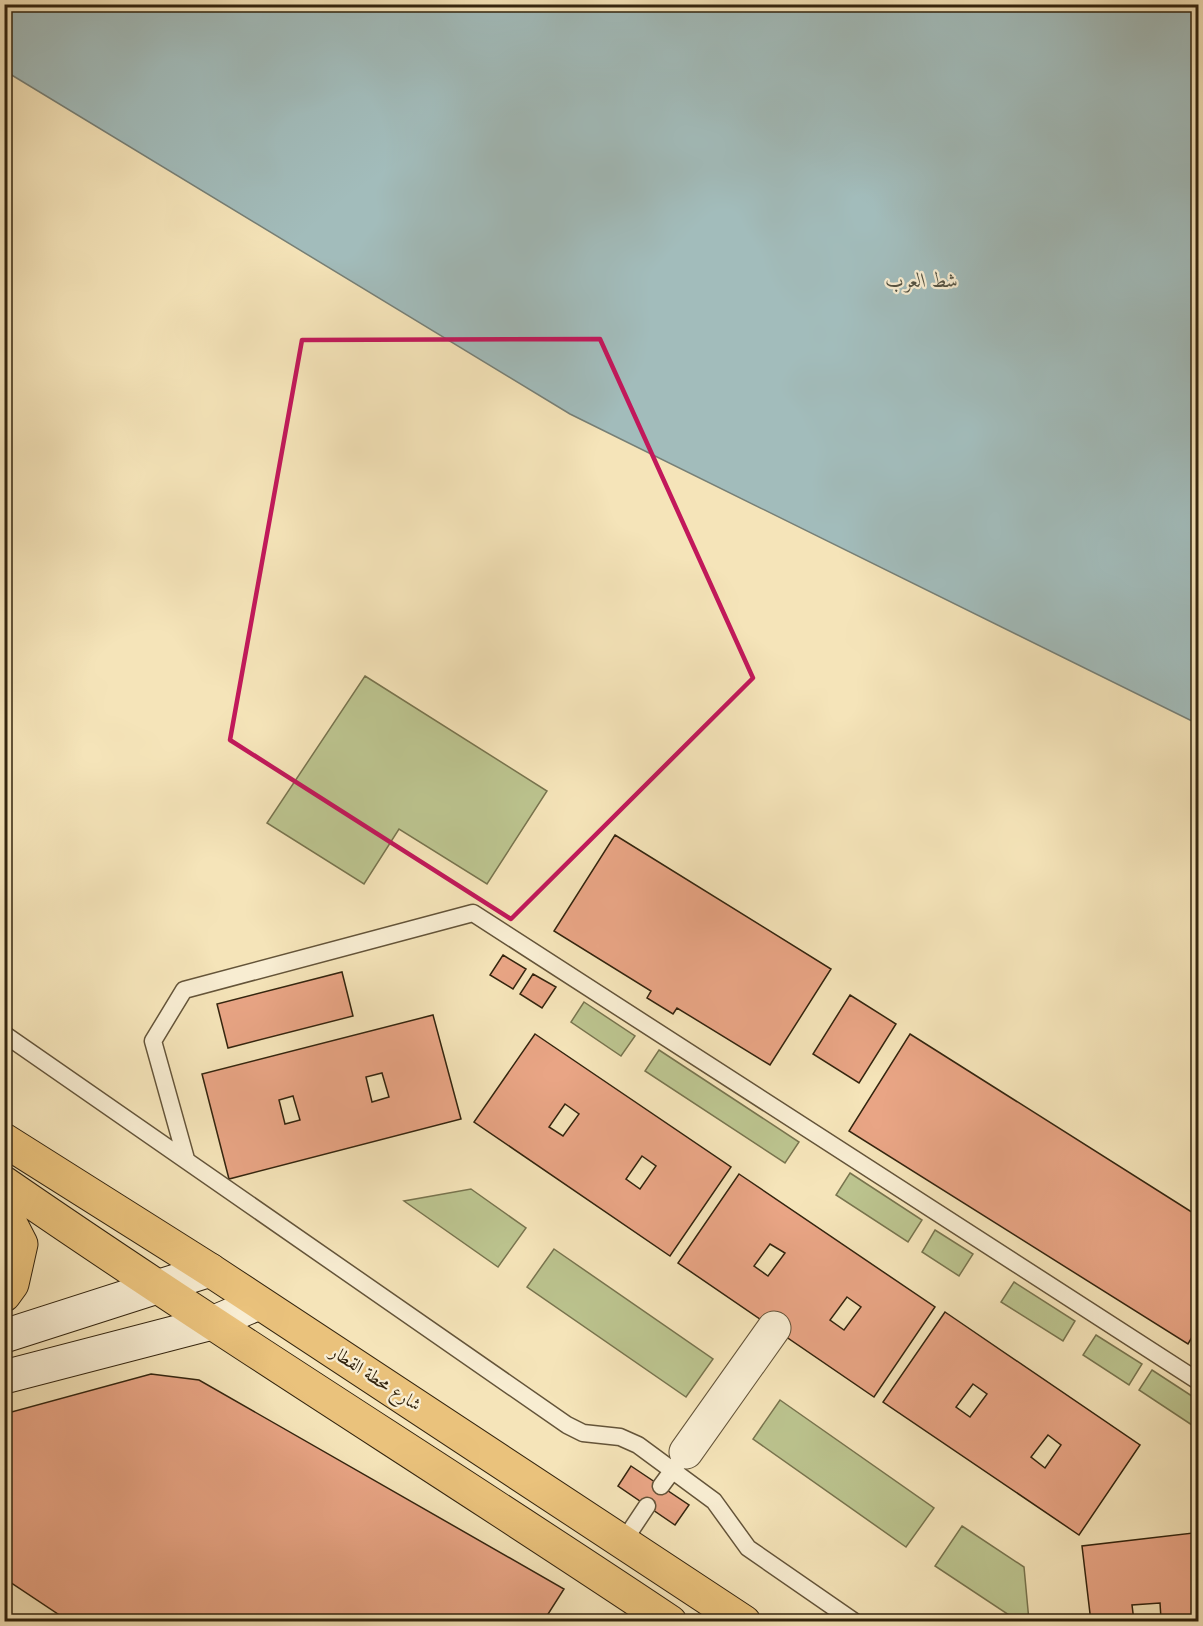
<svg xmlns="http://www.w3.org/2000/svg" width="1203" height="1626" font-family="'Old Standard TT',Amiri,serif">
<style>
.green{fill:#bcc48f;stroke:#78744e;stroke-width:1.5}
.water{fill:#a2bcbb;stroke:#767f76;stroke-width:1.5}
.building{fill:#e9a585;stroke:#33240e;stroke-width:1.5;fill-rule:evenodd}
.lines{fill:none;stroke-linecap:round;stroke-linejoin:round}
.lane-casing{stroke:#645439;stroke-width:19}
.street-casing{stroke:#645439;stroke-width:35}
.secondary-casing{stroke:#33240e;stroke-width:35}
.primary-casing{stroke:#33240e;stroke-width:35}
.lane{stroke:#f8edd2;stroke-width:16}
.street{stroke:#f8edd2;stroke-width:33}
.secondary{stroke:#f8edd2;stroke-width:33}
.primary{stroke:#eac27c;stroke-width:33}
.marked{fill:none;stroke:#c2185b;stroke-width:4.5;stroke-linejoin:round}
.labels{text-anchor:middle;stroke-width:4.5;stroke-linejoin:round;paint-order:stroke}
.street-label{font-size:18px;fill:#33240e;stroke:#f8edd2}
.water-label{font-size:20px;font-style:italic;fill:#545242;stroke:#f8edd2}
</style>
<rect width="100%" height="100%" fill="#f5e4b9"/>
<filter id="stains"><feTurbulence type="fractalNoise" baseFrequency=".00333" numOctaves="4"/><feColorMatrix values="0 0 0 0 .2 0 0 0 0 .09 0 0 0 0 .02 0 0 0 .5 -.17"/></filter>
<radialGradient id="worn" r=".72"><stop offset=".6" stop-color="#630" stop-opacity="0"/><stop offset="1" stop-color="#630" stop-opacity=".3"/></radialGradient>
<path class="green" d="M365,676L547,791L487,884L399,829L364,884L267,823Z
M584,1002L635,1036L621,1056L571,1022Z
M659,1050L799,1142L785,1163L645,1071Z
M850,1173L922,1220L908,1242L836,1195Z
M471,1189L526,1228L498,1267L404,1201Z
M935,1230L973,1254L959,1276L922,1252Z
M554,1249L713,1359L686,1397L527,1287Z
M1014,1282L1075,1321L1063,1341L1001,1302Z
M1096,1335L1142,1364L1129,1385L1083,1355Z
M1152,1370L1198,1400V1429L1139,1390Z
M780,1400L934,1508L906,1547L753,1439Z
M962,1526L1024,1567L1029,1621H1018L935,1566Z"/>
<path class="water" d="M4,5H1198V724L570,414L5,71Z"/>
<path class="building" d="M615,835L831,969L770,1065L677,1008L673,1014L647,998L651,991L554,931Z
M503,955L526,969L513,989L490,975Z
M342,972L353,1016L228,1048L217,1004Z
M533,974L556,987L542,1008L520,994Z
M850,995L896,1024L859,1083L813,1054Z
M433,1015L461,1119L229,1179L202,1074ZM382,1073L389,1097L372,1102L366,1077ZM293,1096L300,1120L285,1124L279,1100Z
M535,1034L731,1167L670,1256L474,1122ZM565,1104L579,1114L563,1136L549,1127ZM642,1156L656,1166L640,1189L626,1179Z
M910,1034L1198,1216V1327L1188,1344L849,1131Z
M739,1174L935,1307L874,1397L678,1263ZM770,1244L785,1253L768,1276L754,1266ZM847,1297L861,1307L844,1330L830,1320Z
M945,1312L1140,1445L1079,1535L883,1402ZM973,1384L987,1394L970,1417L956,1407ZM1048,1435L1061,1445L1045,1468L1031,1457Z
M151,1374L199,1380L564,1589L543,1622H70L4,1578V1414Z
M631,1466L689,1505L675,1525L618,1486Z
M1193,1533L1198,1581V1622H1091L1082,1546ZM1160,1603L1161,1619L1134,1621L1132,1605Z"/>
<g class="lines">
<defs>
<path id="lane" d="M4,1034L567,1425L583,1433L620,1437L638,1445L714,1501L748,1548L855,1622
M186,1159L153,1041L184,990L473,913L1198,1381
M661,1486L678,1463
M623,1542L647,1506"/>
<path id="street" d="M686,1452L774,1328"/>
<path id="secondary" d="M4,1336L210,1270
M4,1377L212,1323L259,1303"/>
<path id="primary" d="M4,1140L210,1270L744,1622
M4,1183C223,1334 449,1474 670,1622
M4,1211L21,1244L12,1284L4,1295"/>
</defs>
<use href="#lane" class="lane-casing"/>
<use href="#street" class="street-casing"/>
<use href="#secondary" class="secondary-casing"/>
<use href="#primary" class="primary-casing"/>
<use href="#lane" class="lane"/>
<use href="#street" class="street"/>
<use href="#secondary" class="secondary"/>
<use href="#primary" class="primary"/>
</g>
<path class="marked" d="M600,339L753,678L511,919L230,740L302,340Z"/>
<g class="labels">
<g class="street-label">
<text transform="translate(376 1378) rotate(33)" y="6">شارع محطة القطار</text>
</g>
<g class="water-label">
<text x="922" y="287">شط العرب</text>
</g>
</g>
<rect width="1203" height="1626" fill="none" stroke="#f5e4b9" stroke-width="24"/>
<rect x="6" y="6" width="1191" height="1614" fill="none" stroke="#33240e" stroke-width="3"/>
<rect x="12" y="12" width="1179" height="1602" fill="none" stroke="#33240e" stroke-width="1.5"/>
<rect width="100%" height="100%" filter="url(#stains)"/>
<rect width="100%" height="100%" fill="url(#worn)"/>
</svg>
